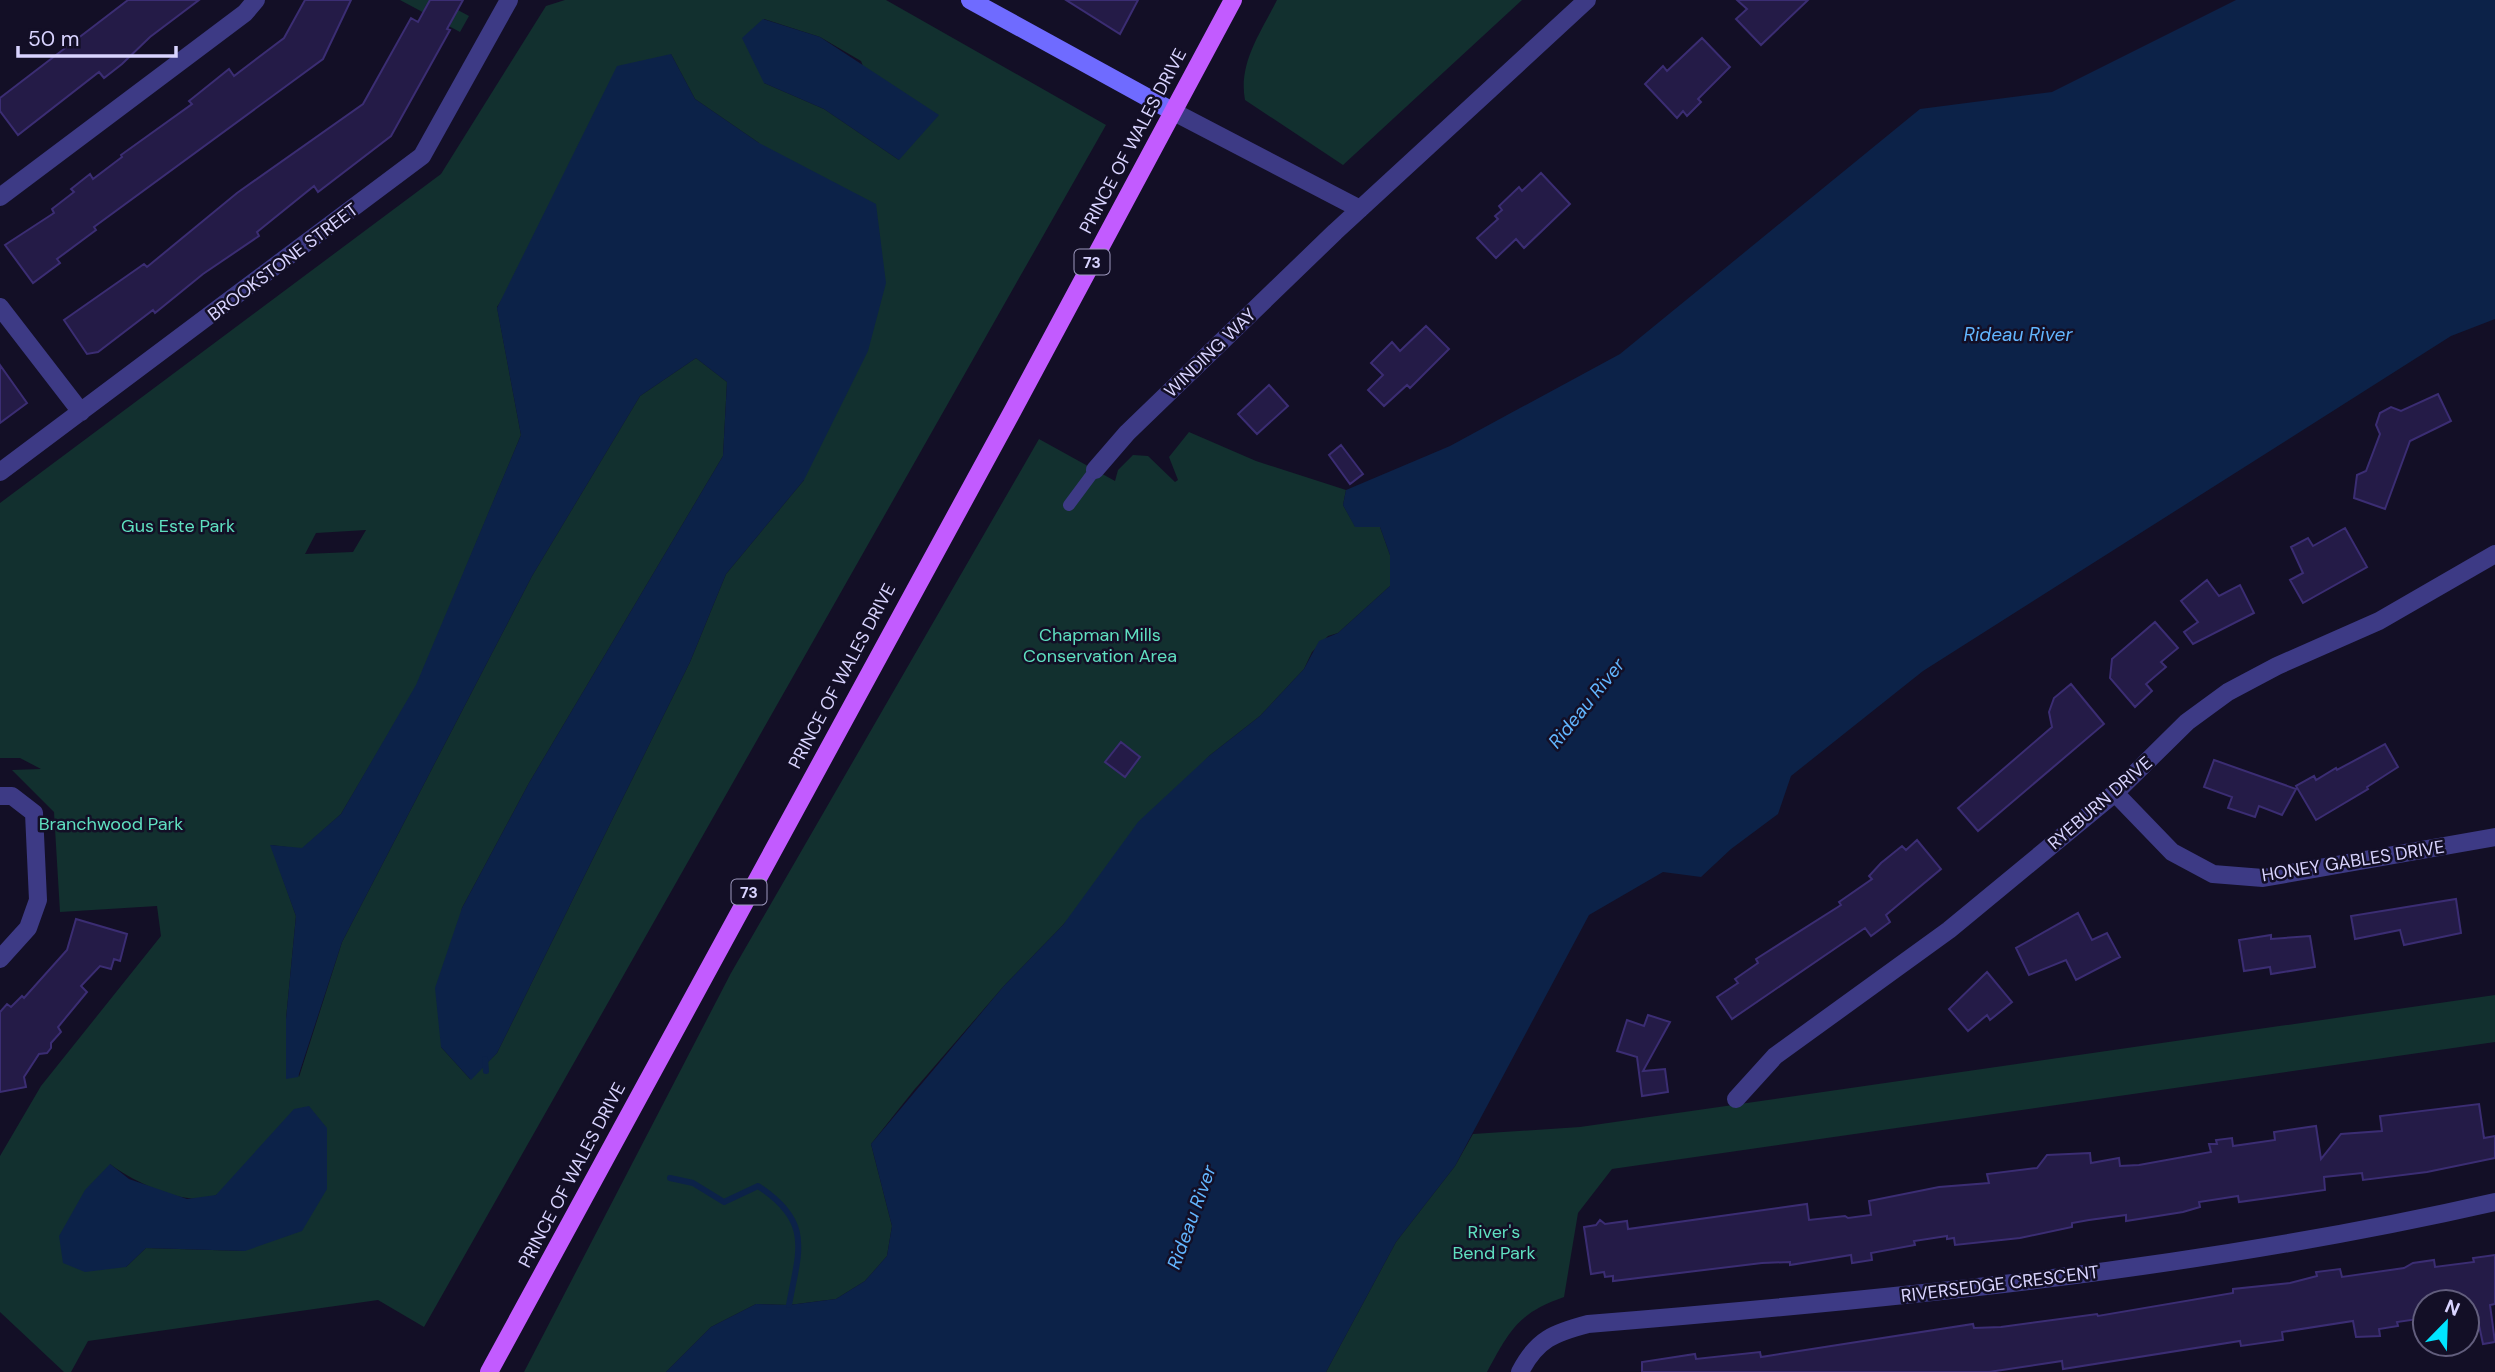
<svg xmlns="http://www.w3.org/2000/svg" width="2495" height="1372" font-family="'DM Sans',sans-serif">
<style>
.green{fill:#12302f;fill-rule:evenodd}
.water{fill:#0c2248}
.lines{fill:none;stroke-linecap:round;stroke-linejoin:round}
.stream{stroke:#0c2248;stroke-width:6}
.building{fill:#241b47;stroke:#3b2d73;stroke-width:2}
.lane{stroke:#3d3a85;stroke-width:12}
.street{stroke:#3d3a85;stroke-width:18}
.secondary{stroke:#6f6bff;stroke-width:18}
.primary{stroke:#c25bff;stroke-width:18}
.labels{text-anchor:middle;stroke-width:5;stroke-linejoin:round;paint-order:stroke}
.shield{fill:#130f26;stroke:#9e99be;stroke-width:2}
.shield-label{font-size:16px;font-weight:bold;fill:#d9d4ff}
.street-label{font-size:18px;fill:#d9d4ff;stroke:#130f26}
.park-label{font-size:18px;fill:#5fe0c0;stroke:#130f26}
.water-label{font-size:19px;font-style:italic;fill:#62b6ff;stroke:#130f26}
</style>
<rect width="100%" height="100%" fill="#130f26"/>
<path class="green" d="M400,0H439L469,16L460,32Z
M565,0H886L1106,125L424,1327L378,1300L88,1341L71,1372H64L0,1312V1156L41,1086L161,936L157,906L60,912L54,812L12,770L41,769L20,758H0V503L441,174L546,6ZM764,19L820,37L861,61L899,160L824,109L764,83ZM671,54L695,99L759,143L804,480L726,574L690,662L497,1053L470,1079L441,1047L462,908L529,783L723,456L727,382L696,358L640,396L532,576L342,942L299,1077L286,1019L296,916L271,845L302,849L341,814L417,685L521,435L497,307ZM366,530L353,552L305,554L316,533ZM250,1159L245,1251L146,1248L126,1267L110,1164C132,1181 188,1209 216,1195C228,1189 240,1169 250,1159Z
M1277,0H1522L1343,165L1245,100C1238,63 1261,32 1277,0Z
M1189,432L1256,461L1346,490L1343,505L1355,526L1380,527L1390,555V586L1338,633L1328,636L1312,652L1304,669L1260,716L1209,756L1063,925L1003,987L914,1090L871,1144L892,1226L887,1256L865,1281L836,1299L789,1305L756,1304L711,1327L666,1372H524L731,973L1039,439L1115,481L1118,470L1133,455L1148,456L1175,482L1178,480L1169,457Z
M2495,995V1042L1612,1169L1578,1213L1564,1297C1518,1313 1510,1330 1487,1372H1326L1396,1242L1455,1166L1473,1134L1580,1127Z"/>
<path class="water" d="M2236,0H2495V319L2451,336L1923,671L1791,776L1778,814L1731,849L1701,877L1663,872L1589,915L1455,1166L1396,1242L1326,1372H666L711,1327L756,1304L789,1305L836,1299L865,1281L887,1256L892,1226L871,1144L1003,987L1063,925L1138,822L1209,756L1260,716L1304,669L1319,641L1338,633L1390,586V555L1380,527H1355L1343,505L1346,490L1450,446L1620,354L1920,109L2052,92Z
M763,19L820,37L939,115L899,160L824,109L764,83L742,38Z
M671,54L695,99L759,143L876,204L886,283L868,351L804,480L726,574L690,662L497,1053L471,1080L441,1047L435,988L462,908L529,783L723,456L727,382L696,358L640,396L532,576L342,942L298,1077L286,1079V1019L296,916L270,845L302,848L341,814L416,685L521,435L497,308L617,66Z
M309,1106L327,1128V1189L302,1231L245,1251L146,1248L126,1267L85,1272L63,1263L59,1236L85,1190L110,1164L129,1179L187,1199L216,1195L294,1109Z"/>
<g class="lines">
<path class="stream" d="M485,1059L486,1071
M670,1178L693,1183L724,1202L758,1186C813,1222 799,1250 789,1305"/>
</g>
<path class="building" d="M128,0H199L150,37L122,64L104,78L99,72L18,135L0,111V98Z
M305,0H351L323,59L94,227L96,230L57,259L60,263L33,283L5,245L54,213L52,209L74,192L71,189L90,174L93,179L122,157L121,155L192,104L189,101L229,69L234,76L284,38Z
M430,0H463L447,29L450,30L391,136L318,192L314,186L257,232L259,236L203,274L155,313L153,310L98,352L87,354L64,320L144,264L147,267L237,193L363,104L411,18L418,22Z
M1066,0H1138L1120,34Z
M1737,0H1808L1761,45L1736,19L1747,9Z
M1702,38L1730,67L1698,99L1701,102L1687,116L1683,111L1677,118L1645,84L1663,66L1667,71Z
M1541,173L1570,204L1524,248L1516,239L1496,258L1477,238L1498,219L1495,216L1502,210L1499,206L1519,187L1522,191Z
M1426,326L1449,349L1410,388L1407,385L1384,406L1368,390L1383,375L1371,363L1392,342L1400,351Z
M0,365L27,403L0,423Z
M1269,385L1288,406L1257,434L1238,414Z
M2438,394L2451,421L2410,441L2385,509L2354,498L2357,475L2366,471L2380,434L2376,425L2380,413L2391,407L2401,411Z
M1341,445L1363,474L1350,484L1329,455Z
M2345,528L2367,567L2303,603L2290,580L2303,573L2291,547L2308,538L2313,546Z
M2207,580L2219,596L2240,585L2254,613L2193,644L2184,632L2198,622L2181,601Z
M2155,622L2178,648L2161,662L2166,667L2146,684L2152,691L2135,707L2110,678L2112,659Z
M2071,684L2104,724L1978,831L1958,808L2052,727L2049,712L2054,698Z
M1121,742L1140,757L1125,777L1105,762Z
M2385,744L2398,767L2367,787L2368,789L2316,820L2296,786L2314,776L2316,780L2336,768L2337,770Z
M2214,760L2296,789L2282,815L2259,806L2255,817L2228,808L2232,797L2204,787Z
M1917,840L1941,869L1886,915L1890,922L1871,936L1865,928L1732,1019L1717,997L1738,983L1735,979L1758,963L1756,959L1841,905L1839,902L1872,879L1869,876L1881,863L1902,846L1906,850Z
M2456,899L2461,933L2404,945L2400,930L2355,939L2351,916Z
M2078,913L2092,940L2107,933L2120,957L2076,980L2066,960L2029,975L2016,948Z
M76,919L127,934L120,961L114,959L111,969L100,966L81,986L87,992L58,1027L61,1032L51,1043V1048L47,1053L39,1054L24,1077L26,1087L0,1092V1012L7,1004L11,1007L22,996L24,998L67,950Z
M2271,935V939L2310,936L2315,967L2271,974L2270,967L2244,971L2239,940Z
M1987,972L2012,1002L1990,1020L1987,1015L1968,1031L1949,1009Z
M1648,1015L1670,1022L1643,1071L1665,1069L1668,1092L1642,1096L1637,1057L1617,1051L1627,1020L1644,1026Z
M2479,1104L2484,1138L2495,1136V1158L2427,1172L2363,1180L2362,1173L2324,1177L2325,1190L2239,1202L2238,1196L2199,1202L2200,1207L2183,1212L2126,1221V1215L2089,1220L2072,1223V1227L2020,1238L1955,1245L1954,1238L1947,1239V1236L1914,1241L1915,1245L1871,1253L1872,1260L1852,1263L1851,1255L1790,1265V1262L1762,1263L1613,1281V1276L1605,1277L1604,1272L1591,1274L1584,1227L1596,1225L1600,1220L1605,1224L1627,1221L1628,1229L1807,1204L1809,1220L1845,1216L1848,1218L1871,1215L1869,1201L1939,1187L1989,1183L1987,1174L2037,1168L2047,1155L2090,1153L2091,1163L2119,1158L2120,1166L2139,1165L2211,1152L2209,1144H2217L2216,1140L2232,1138L2233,1146L2275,1140L2274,1132L2316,1126L2321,1159L2341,1134L2382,1131L2380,1116Z
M2495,1255V1304L2490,1305L2495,1342L2483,1344L2476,1311L2469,1313L2467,1302H2425V1318L2397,1322L2398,1326L2379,1329L2380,1336L2356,1337L2353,1321L2282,1332L2283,1340L2241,1346L2240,1341L2063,1369L2062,1361L1989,1372H1642V1362L1695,1354L1696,1359L1760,1352L1761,1357L1973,1324L1974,1328L2001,1327L2097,1314L2098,1316L2233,1293V1289L2290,1283L2317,1276L2316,1272L2340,1269L2342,1277L2404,1268L2413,1263L2434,1260L2435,1267L2474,1262L2473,1258Z"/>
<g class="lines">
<path class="lane" d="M1069,505L1095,470"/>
<path class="street" d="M1172,111L1360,209
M0,197L245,13L256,0
M0,307L81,412
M1095,470L1127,433L1335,232L1587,0
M0,472L422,156L509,0
M2115,793L2172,852L2213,874L2263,878L2495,837
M0,796H12L34,813L38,900L28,928L0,959
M1736,1099L1775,1056L1949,930L2115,793L2187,722L2228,692L2277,666L2379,621L2495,554
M1520,1372C1537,1339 1554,1333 1588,1324C1892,1299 2197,1270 2495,1202"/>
<path class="secondary" d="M970,0L1172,111"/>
<path class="primary" d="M489,1372L1012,412L1233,0"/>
</g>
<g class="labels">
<g class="shield">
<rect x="1074.5" y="249.5" width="35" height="25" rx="5"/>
<rect x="731.5" y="879.5" width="35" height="25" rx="5"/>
</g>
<g class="shield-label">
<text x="1092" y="268">73</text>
<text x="749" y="898">73</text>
</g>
<g class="street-label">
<text transform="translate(1133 141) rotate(-62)" y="6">PRINCE OF WALES DRIVE</text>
<text transform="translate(283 262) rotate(-37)" y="6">BROOKSTONE STREET</text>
<text transform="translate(1210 353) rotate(-44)" y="6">WINDING WAY</text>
<text transform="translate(842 676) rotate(-62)" y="6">PRINCE OF WALES DRIVE</text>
<text transform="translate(2100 803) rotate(-41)" y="6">RYEBURN DRIVE</text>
<text transform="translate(2353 861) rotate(-9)" y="6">HONEY GABLES DRIVE</text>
<text transform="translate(572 1175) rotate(-62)" y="6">PRINCE OF WALES DRIVE</text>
<text transform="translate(2000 1284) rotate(-7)" y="6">RIVERSEDGE CRESCENT</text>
</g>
<g class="park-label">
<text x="178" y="532">Gus Este Park</text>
<text x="1100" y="641">Chapman Mills<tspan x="1100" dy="21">Conservation Area</tspan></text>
<text x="111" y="830">Branchwood Park</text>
<text x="1494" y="1238">River's<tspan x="1494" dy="21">Bend Park</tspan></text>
</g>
<g class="water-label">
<text x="2018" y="341">Rideau River</text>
<text transform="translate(1586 703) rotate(-51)" y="7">Rideau River</text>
<text transform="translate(1191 1217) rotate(-70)" y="7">Rideau River</text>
</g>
</g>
<g transform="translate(2446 1323) rotate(23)"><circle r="33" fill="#130f26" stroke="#625e7d" stroke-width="2"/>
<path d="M0-5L12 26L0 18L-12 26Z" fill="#00e5ff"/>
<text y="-10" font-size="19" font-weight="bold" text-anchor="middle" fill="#d9d4ff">N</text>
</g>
<path d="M18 46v10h158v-10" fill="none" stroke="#d9d4ff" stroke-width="3.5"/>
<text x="28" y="46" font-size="21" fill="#d9d4ff" stroke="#130f26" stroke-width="5" paint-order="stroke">50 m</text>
</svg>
